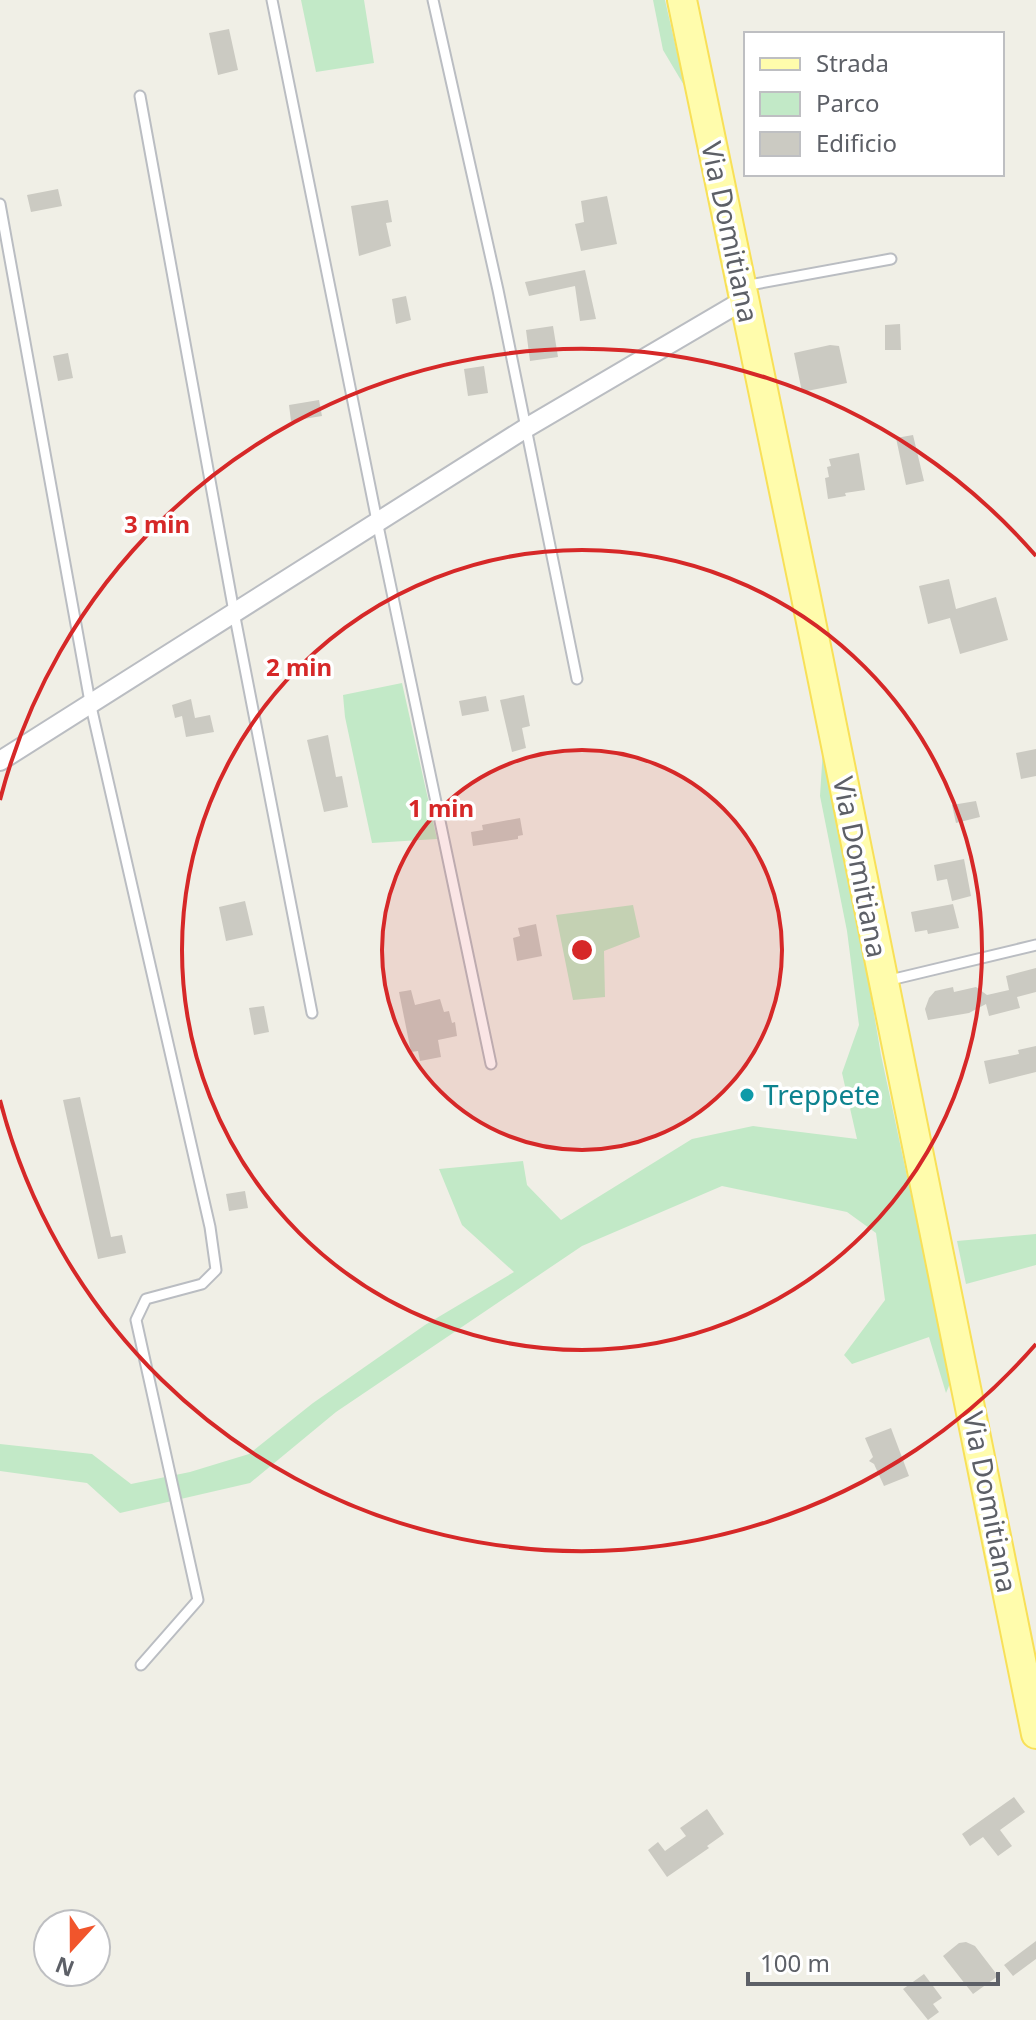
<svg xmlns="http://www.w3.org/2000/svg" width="1036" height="2020" font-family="'Noto Sans',sans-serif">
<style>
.green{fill:#c2e9c7}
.building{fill:#cbcac2}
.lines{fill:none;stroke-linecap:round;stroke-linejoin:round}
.service-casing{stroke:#babdc2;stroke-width:13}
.minor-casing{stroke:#babdc2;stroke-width:22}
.primary-casing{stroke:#f8e058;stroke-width:32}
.service{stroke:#fff;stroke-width:9}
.minor{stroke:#fff;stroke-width:18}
.primary{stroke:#fffcac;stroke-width:28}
.ring{fill:none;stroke:#d62828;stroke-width:4}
.culture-dot{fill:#0f9aa8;stroke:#fff;stroke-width:3}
.labels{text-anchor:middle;stroke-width:7;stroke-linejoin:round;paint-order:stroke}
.street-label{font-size:28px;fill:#5d6067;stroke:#fff}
.culture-label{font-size:28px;fill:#0d838f;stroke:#fff;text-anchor:start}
.centre{fill:#d62828;stroke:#fff;stroke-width:4}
.ring-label{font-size:24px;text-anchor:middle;font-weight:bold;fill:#d62828;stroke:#fff;stroke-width:7;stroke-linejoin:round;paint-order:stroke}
</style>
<rect width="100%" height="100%" fill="#f0efe6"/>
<path class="green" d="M301,0H364L374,63L316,72Z
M653,0H665L685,87L663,50Z
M402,683L437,839L372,843L345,717L343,695Z
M823,749L844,837L881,1055L951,1381L946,1393L929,1337L852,1364L844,1355L885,1300L876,1233L847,1212L722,1186L582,1246L336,1412L250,1483L120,1513L87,1483L0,1471V1444L92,1454L131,1484L190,1472L249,1454L313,1403L425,1325L514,1272L462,1225L439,1169L523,1161L527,1185L561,1220L692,1139L753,1126L857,1139L842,1073L859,1025L847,931L820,796Z
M633,905L640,937L604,951L605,997L573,1000L556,915Z
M1036,1234V1265L966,1284L957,1241Z"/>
<path class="building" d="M229,29L238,70L218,75L209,33Z
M58,189L62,206L31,212L27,195Z
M607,196L617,244L581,251L575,224L584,222L581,201Z
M388,200L392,222L386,223L391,246L359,256L351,206Z
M585,270L596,319L580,321L575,286L529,296L525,282Z
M406,296L411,320L396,324L392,299Z
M900,324L901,350H885V325Z
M553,326L558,357L530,361L526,330Z
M830,345L839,346L847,383L802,392L794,353Z
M68,353L73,378L58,381L53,356Z
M484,366L488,393L468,396L464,369Z
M319,400L322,416L291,421L289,405Z
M913,435L924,481L906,485L896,438Z
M859,453L865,490L845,493L846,496L828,499L825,478L829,477L827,467L831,466L829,459Z
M949,579L956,609L996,597L1008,640L960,654L950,618L928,624L919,586Z
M524,695L530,726L522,728L526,748L512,752L500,700Z
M486,696L489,711L462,716L459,701Z
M191,699L195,718L210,715L214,732L186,737L182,716L175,718L172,705Z
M328,735L336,777L342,776L348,807L324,812L307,740Z
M1036,749V776L1021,779L1016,753Z
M976,801L980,817L956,823L952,805Z
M520,818L523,835L518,836V839L473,846L471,832L483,830L482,825Z
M964,859L971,896L952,901L947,879L937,881L934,865Z
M245,901L253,935L226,941L219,907Z
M953,904L959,928L928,934L927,930L915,932L911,912Z
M536,924L542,956L517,961L513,938L520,936L518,928Z
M1036,968V992L1017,997L1020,1008L989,1016L986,1004L969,1013L928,1020L925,1009L929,998L935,991L953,987L954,992L976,987L987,995L1009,990L1006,976Z
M411,990L415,1005L440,999L444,1012L449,1011L452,1023L455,1022L457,1036L438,1040L441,1057L420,1061L418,1051L411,1052L399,992Z
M264,1006L269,1032L254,1035L249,1008Z
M1036,1046V1072L989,1084L984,1061L1019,1054L1018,1050Z
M80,1097L111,1237L122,1235L126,1253L98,1259L63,1100Z
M245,1191L248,1208L229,1211L226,1194Z
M891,1428L909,1476L884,1486L874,1464L869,1461L873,1457L865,1438Z
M1014,1797L1025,1812L1000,1830L1012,1846L998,1856L983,1837L970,1846L962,1834Z
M707,1809L724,1834L707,1846L709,1848L667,1877L648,1850L658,1842L665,1851L686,1836L680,1828Z
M1036,1941V1959L1013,1976L1004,1965Z
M966,1942L975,1946L998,1976L973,1994L943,1956L959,1943Z
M924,1974L942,1998L933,2004L939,2012L928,2020L903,1989Z"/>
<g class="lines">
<defs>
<path id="service" d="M272,0L377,521L491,1064
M433,0L498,290L577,679
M140,96L234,612L312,1013
M0,204L90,702L210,1227L216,1270L202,1284L146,1299L136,1320L198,1600L141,1665
M744,286L891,259
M886,981L1036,945"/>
<path id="minor" d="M0,761L526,428L744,300"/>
<path id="primary" d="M682,0L805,592L1036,1734"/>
</defs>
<use href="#service" class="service-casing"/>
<use href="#minor" class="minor-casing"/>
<use href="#primary" class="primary-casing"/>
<use href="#service" class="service"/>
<use href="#minor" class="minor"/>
<use href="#primary" class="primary"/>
</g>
<circle cx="582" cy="950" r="200" fill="#d62828" fill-opacity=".12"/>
<g class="ring">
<circle cx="582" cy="950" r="200"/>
<circle cx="582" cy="950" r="400"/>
<path d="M1036 1344A601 601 0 0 1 0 1100M0 800A601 601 0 0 1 1036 556"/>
</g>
<circle class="culture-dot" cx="747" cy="1095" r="8"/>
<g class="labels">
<g class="street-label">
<text transform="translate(730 232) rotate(78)" y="10">Via Domitiana</text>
<text transform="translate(860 867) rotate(79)" y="10">Via Domitiana</text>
<text transform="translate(990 1502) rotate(79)" y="10">Via Domitiana</text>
</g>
<g class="culture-label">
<text x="763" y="1105">Treppete</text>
</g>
</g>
<circle cx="582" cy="950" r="12" class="centre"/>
<g class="ring-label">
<text x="157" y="533">3 min</text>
<text x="299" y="676">2 min</text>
<text x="441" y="817">1 min</text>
</g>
<rect x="744" y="32" width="260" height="144" fill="#ffffff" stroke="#bebfc2" stroke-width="2"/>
<rect x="760" y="58" width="40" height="12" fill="#fffcac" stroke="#bebfc2" stroke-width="2"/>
<text x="816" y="72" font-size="24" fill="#5d6067">Strada</text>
<rect x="760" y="92" width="40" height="24" fill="#c2e9c7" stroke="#bebfc2" stroke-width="2"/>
<text x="816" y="112" font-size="24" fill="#5d6067">Parco</text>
<rect x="760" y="132" width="40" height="24" fill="#cbcac2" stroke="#bebfc2" stroke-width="2"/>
<text x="816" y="152" font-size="24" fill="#5d6067">Edificio</text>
<g transform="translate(72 1948) rotate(201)"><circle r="38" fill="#ffffff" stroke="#bebfc2" stroke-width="2"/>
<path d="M0-6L14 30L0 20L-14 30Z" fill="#f1552c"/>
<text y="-12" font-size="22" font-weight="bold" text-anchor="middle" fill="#5d6067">N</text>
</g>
<path d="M748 1972v12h250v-12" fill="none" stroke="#5d6067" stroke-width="4"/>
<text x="760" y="1972" font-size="24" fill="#5d6067" stroke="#ffffff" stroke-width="6" paint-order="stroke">100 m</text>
</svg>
